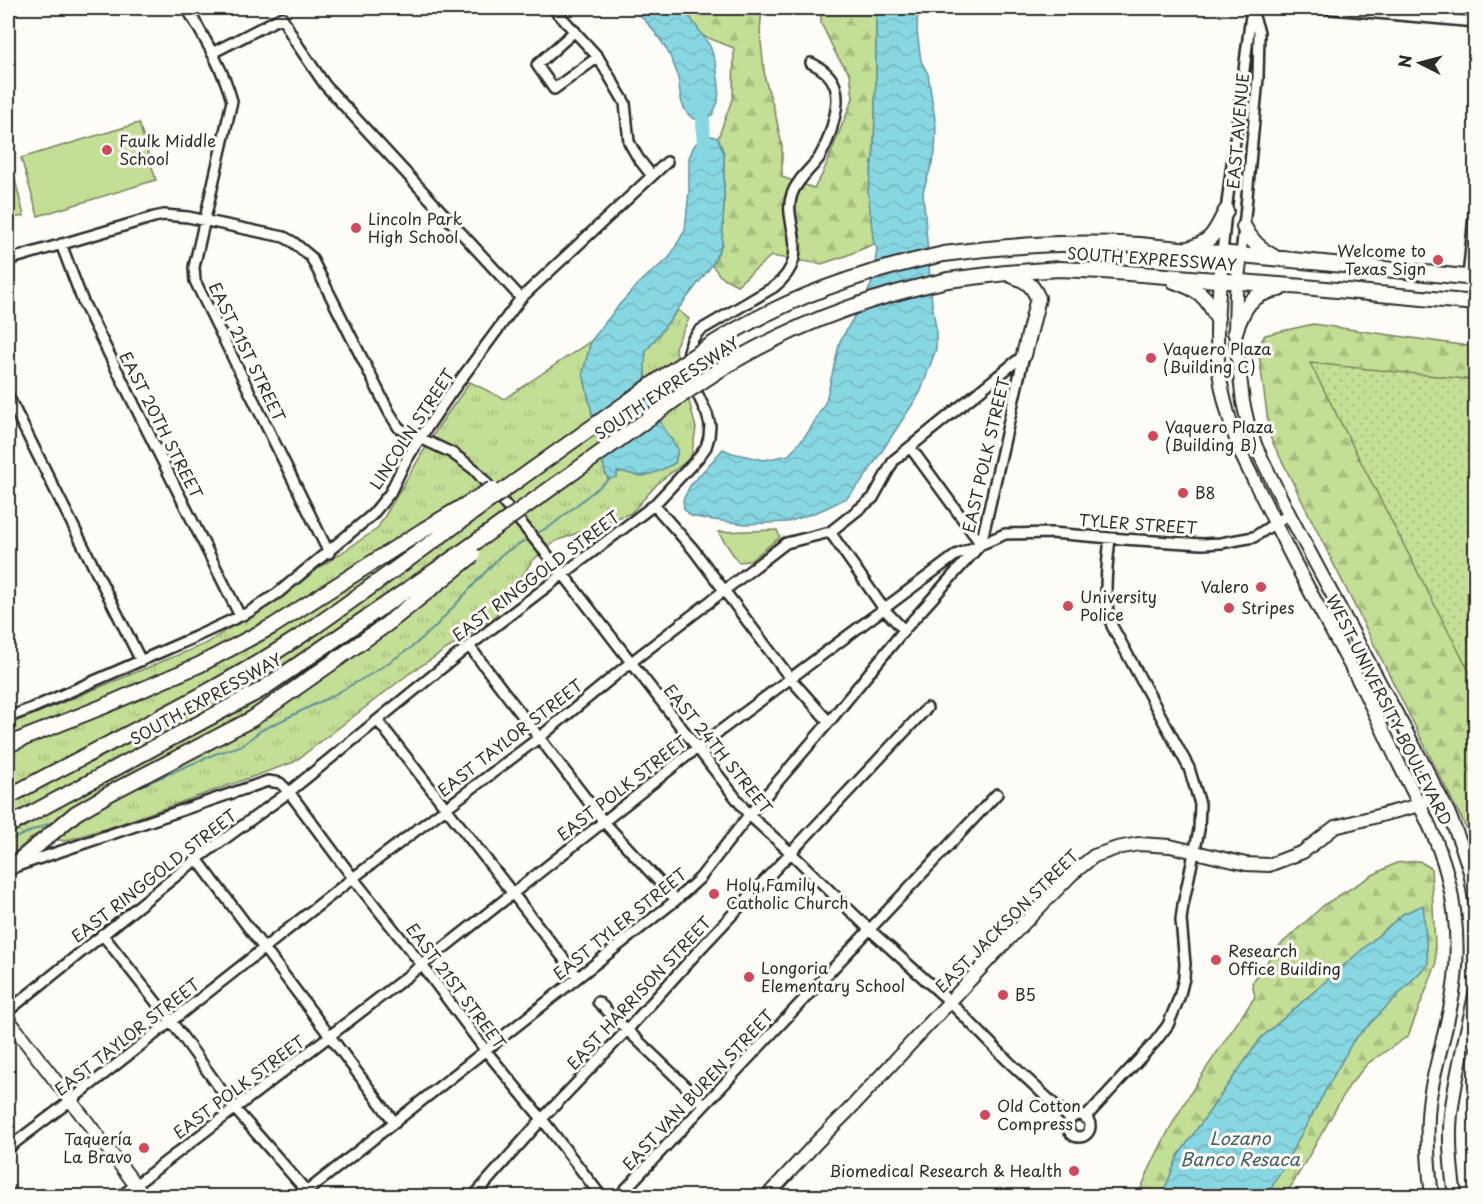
<svg xmlns="http://www.w3.org/2000/svg" width="1483" height="1204" font-family="'Playpen Sans',sans-serif">
<style>
.grass{fill:url(#grass-tufts);stroke:#778460;stroke-width:1.5}
.forest{fill:url(#forest-firs);stroke:#778460;stroke-width:1.5}
.park{fill:url(#park-dots);stroke:#778460;stroke-width:1.5}
.garden{fill:#c3de95;stroke:#778460;stroke-width:1.5}
.water{fill:url(#water-waves);stroke:#629299;stroke-width:1.5}
.lines{fill:none;stroke-linecap:round;stroke-linejoin:round}
.stream{stroke:#629299;stroke-width:2}
.river{stroke:#87d7e2;stroke-width:14}
.minor-casing{stroke:#2b2b2b;stroke-width:14}
.major-casing{stroke:#2b2b2b;stroke-width:16}
.highway-casing{stroke:#2b2b2b;stroke-width:18}
.minor{stroke:#fdfcf7;stroke-width:9}
.major{stroke:#fdfcf7;stroke-width:12}
.highway{stroke:#fdfcf7;stroke-width:14}
.highway-bridge-casing{stroke:#2b2b2b;stroke-width:18;stroke-linecap:butt}
.highway-bridge{stroke:#fdfcf7;stroke-width:14}
.poi-dot{fill:#d1495b;stroke:#fdfcf7;stroke-width:2}
.labels{text-anchor:middle;stroke-width:6;stroke-linejoin:round;paint-order:stroke}
.street-label{font-size:16px;fill:#2b2b2b;stroke:#fdfcf7}
.poi-label{font-size:16px;fill:#2b2b2b;stroke:#fdfcf7;text-anchor:start}
.water-label{font-size:18px;font-style:italic;fill:#475f62;stroke:#fdfcf7}
</style>
<defs>
<pattern id="grass-tufts" width="24" height="20" patternUnits="userSpaceOnUse" patternTransform="scale(1.5)"><rect width="24" height="20" fill="#c3de95"/><path d="M3 7l-1-3M5 7V3M7 7l1-3M15 17l-1-3M17 17v-4M19 17l1-3" fill="none" stroke="#a8bf81"/></pattern>
<pattern id="forest-firs" width="22" height="20" patternUnits="userSpaceOnUse" patternTransform="scale(1.5)"><rect width="22" height="20" fill="#c3de95"/><path d="M5 1l3.5 6h-7zM16 11l3.5 6h-7z" fill="#a8bf81"/></pattern>
<pattern id="park-dots" width="8" height="8" patternUnits="userSpaceOnUse" patternTransform="scale(1.5)"><rect width="8" height="8" fill="#c3de95"/><path d="M2 2h.1M6 6h.1" fill="none" stroke="#a8bf81" stroke-width="1.8" stroke-linecap="round"/></pattern>
<pattern id="water-waves" width="16" height="10" patternUnits="userSpaceOnUse" patternTransform="scale(1.5)"><rect width="16" height="10" fill="#87d7e2"/><path d="M0 5q4-4 8 0t8 0" fill="none" stroke="#75b9c2"/></pattern>
</defs>
<rect width="100%" height="100%" fill="#fdfcf7"/>
<filter id="ink" filterUnits="userSpaceOnUse"><feTurbulence type="fractalNoise" baseFrequency=".0167" numOctaves="2"/><feDisplacementMap in="SourceGraphic" scale="12" xChannelSelector="R" yChannelSelector="G"/><feConvolveMatrix kernelMatrix="1 2 1 2 8 2 1 2 1" color-interpolation-filters="sRGB"/></filter>
<g filter="url(#ink)">
<path class="grass" d="M678,310L689,319L675,347L696,428L691,458L660,481L631,513L556,541L532,561L494,618L410,673L294,762L114,826L64,841L35,835L8,858V725L207,643L377,529L438,427L470,382L504,399L591,341L583,373L605,472L608,479C626,464 627,477 644,475C655,474 665,468 675,463L678,449L666,433L650,400L644,367L646,351Z"/>
<path class="forest" d="M683,8H762L760,32L765,79L775,112L782,146V177L814,188L822,175L853,98L850,74L837,56L821,23V8H876V74L874,149L868,192L874,244L843,257L821,264L771,256L737,285L720,276L712,265L722,244L724,202V154L718,138L733,97L734,48L703,36Z
M1313,324L1475,347V861L1473,842L1270,437L1258,347L1265,335Z
M1419,861L1431,868L1436,965L1408,1036L1367,1064L1349,1086L1292,1185L1283,1196H1267L1353,1041L1428,964L1423,906L1403,914L1261,1038L1178,1156L1162,1196H1138C1166,1124 1211,1060 1255,997L1252,983L1277,948L1325,904L1371,876L1396,863Z"/>
<path class="park" d="M1310,363L1475,380V683Z"/>
<path class="garden" d="M139,123L156,180L38,216L21,158Z
M8,151L24,216L8,219V150Z
M777,530L780,537L750,561L738,562L718,532Z"/>
<path class="water" d="M633,8H683L685,10L710,46L716,64L719,86L718,102L712,115L694,119C678,109 681,90 677,73C675,67 672,61 670,56C661,37 647,22 633,8Z
M876,8H918L917,31L921,61L928,74L936,126L935,153L923,192L932,303L936,328V349L920,393L863,480L847,498L822,510L788,522L746,524L706,519L691,516L684,509L683,500L690,486L723,449L732,453L764,460L789,455L809,431L826,401L840,341L866,296L873,280L877,248L874,244L868,192L874,149L876,74Z
M708,135L718,138L724,154V202L722,244L712,265L646,351C641,389 656,420 678,449L675,463C665,468 654,475 642,476C633,476 627,471 617,472V477L609,479L605,472L583,373L591,341L619,305L642,280L669,258L685,230L689,191V158L694,146L700,139Z
M1423,905L1428,964L1353,1041L1267,1196H1162L1178,1156L1261,1038L1403,914Z"/>
<g class="lines">
<path class="stream" d="M534,535L552,525L609,479
M129,791L215,754L243,745L260,731L330,697L373,673L412,647L434,628L501,555L529,538
M8,841L59,819"/>
<path class="river" d="M700,101L703,118L704,154"/>
<defs>
<path id="minor" d="M187,8C204,38 223,68 232,101L194,267L195,281L329,553
M553,8L598,57L625,103L629,142L638,158L652,176
M1321,8L1476,22
M575,31L537,65L554,89L598,57
M212,53L282,17L295,41L325,85L521,298
M61,244L83,302L240,616
M1222,254L1226,211L1251,15
M1241,255L1246,207L1258,78L1259,32L1251,8
M8,260L154,217L164,215L188,217L284,237L293,242L311,257L389,412L399,428L452,453L474,469L522,524L563,574L749,815L790,852L870,930L949,1001L1008,1061L1070,1119
M1468,277L1476,196
M8,396L141,661
M910,447L981,544
M654,505L693,549L790,678L829,722
M830,532L884,609L904,630
M469,646L604,822L676,900
M8,717L30,709L195,637L249,612L278,593L372,515L390,493L404,464L420,438L450,394L521,298L667,162
M378,721L578,977
M197,859L395,1123
M17,866L268,781L280,783L289,792L353,878L422,965L486,1051L542,1119L601,1196
M102,934L171,1021L235,1109L310,1195
M598,1002L704,1104
M8,1011L197,859L289,792L469,646L654,505L698,458L706,447L709,437L710,425L707,414L688,374L687,363L689,351L692,340L699,331L774,287C796,270 798,252 792,226C790,215 788,205 792,194C797,180 810,170 819,158C826,146 831,133 834,119C841,93 837,75 811,63
M1068 1126a11 11 0 1 1 22 0a11 11 0 1 1-22 0Z
M1085,1118L1155,1042L1168,1025L1179,998L1184,978L1185,964L1181,920L1183,905L1199,830L1200,804L1189,768L1112,626C1102,597 1107,568 1110,538
M8,1148L70,1101L353,878L540,737L630,663L786,543L830,532L873,498L894,460L1024,355
M8,1192L11,1196
M121,1196L422,965L697,748L956,555L1005,534L1052,533L1123,539L1202,544L1221,543L1254,537L1289,514
M301,1196L676,900L700,878L749,815L829,722L904,630L981,544L1024,355
M474,1196L542,1119L628,1029L701,948L927,708
M619,1196L997,794"/>
<path id="major" d="M1222,254C1219,297 1213,340 1221,384C1225,405 1234,436 1242,456C1252,477 1263,498 1273,519C1300,576 1332,631 1362,687C1375,713 1387,739 1399,764C1417,800 1437,836 1447,874C1458,918 1460,965 1450,1009C1444,1038 1435,1067 1430,1097C1425,1130 1428,1164 1432,1196
M1241,255L1236,293L1235,332L1243,402L1248,424L1256,447L1289,514L1424,765L1448,812L1462,847L1470,872L1476,906
M8,1019L144,1196
M767,1196L817,1142L847,1112L996,952L1072,874L1094,856L1117,848L1139,844L1170,846L1246,864L1269,865L1303,852L1335,827L1420,805L1438,793
M1455,1196C1451,1169 1448,1141 1451,1114C1456,1072 1467,1032 1476,991"/>
<path id="highway" d="M1244,227C1251,241 1260,250 1274,257
M1188,249C1213,242 1215,232 1226,211
M944,254C1010,245 1071,241 1139,245L1476,278
M1011,275C1027,281 1031,283 1038,298L1024,355
M948,280L1006,273L1059,269L1103,271L1304,287L1476,303
M1174,281C1197,289 1206,294 1217,318
M1235,332C1244,306 1250,294 1279,289
M8,745L29,736
M10,868L39,844"/>
</defs>
<use href="#minor" class="minor-casing"/>
<use href="#major" class="major-casing"/>
<use href="#highway" class="highway-casing"/>
<use href="#minor" class="minor"/>
<use href="#major" class="major"/>
<use href="#highway" class="highway"/>
<defs>
<path id="highway-bridge" d="M29,736L102,707L199,665L273,626L425,529L492,489
M8,797C109,741 217,693 314,627C342,608 370,587 398,567C469,515 540,464 612,413C662,378 712,340 768,313C824,285 883,267 944,254
M8,826L261,690L452,559L673,401C698,384 723,366 750,352C812,318 879,295 948,280
M39,844L76,813L114,791L252,719L387,624L473,555"/>
</defs>
<use href="#highway-bridge" class="highway-bridge-casing"/>
<use href="#highway-bridge" class="highway-bridge"/>
</g>
</g>
<g class="poi-dot">
<circle cx="107" cy="150" r="6"/>
<circle cx="356" cy="228" r="6"/>
<circle cx="1438" cy="260" r="6"/>
<circle cx="1151" cy="358" r="6"/>
<circle cx="1153" cy="436" r="6"/>
<circle cx="1183" cy="493" r="6"/>
<circle cx="1261" cy="587" r="6"/>
<circle cx="1068" cy="606" r="6"/>
<circle cx="1229" cy="608" r="6"/>
<circle cx="714" cy="894" r="6"/>
<circle cx="1216" cy="960" r="6"/>
<circle cx="749" cy="977" r="6"/>
<circle cx="1003" cy="995" r="6"/>
<circle cx="985" cy="1115" r="6"/>
<circle cx="144" cy="1148" r="6"/>
<circle cx="1074" cy="1171" r="6"/>
</g>
<g class="labels">
<g class="street-label">
<text transform="translate(1238 131) rotate(-85)" y="6">EAST AVENUE</text>
<text transform="translate(1152 259) rotate(4)" y="6">SOUTH EXPRESSWAY</text>
<text transform="translate(247 352) rotate(64)" y="6">EAST 21ST STREET</text>
<text transform="translate(667 388) rotate(-34)" y="6">SOUTH EXPRESSWAY</text>
<text transform="translate(161 425) rotate(63)" y="6">EAST 20TH STREET</text>
<text transform="translate(412 429) rotate(-57)" y="6">LINCOLN STREET</text>
<text transform="translate(986 455) rotate(-77)" y="6">EAST POLK STREET</text>
<text transform="translate(1138 524) rotate(4)" y="6">TYLER STREET</text>
<text transform="translate(536 576) rotate(-37)" y="6">EAST RINGGOLD STREET</text>
<text transform="translate(206 699) rotate(-29)" y="6">SOUTH EXPRESSWAY</text>
<text transform="translate(1389 710) rotate(63)" y="6">WEST UNIVERSITY BOULEVARD</text>
<text transform="translate(510 738) rotate(-38)" y="6">EAST TAYLOR STREET</text>
<text transform="translate(718 749) rotate(51)" y="6">EAST 24TH STREET</text>
<text transform="translate(622 788) rotate(-38)" y="6">EAST POLK STREET</text>
<text transform="translate(154 876) rotate(-38)" y="6">EAST RINGGOLD STREET</text>
<text transform="translate(1007 921) rotate(-45)" y="6">EAST JACKSON STREET</text>
<text transform="translate(620 924) rotate(-39)" y="6">EAST TYLER STREET</text>
<text transform="translate(456 986) rotate(53)" y="6">EAST 21ST STREET</text>
<text transform="translate(639 993) rotate(-47)" y="6">EAST HARRISON STREET</text>
<text transform="translate(127 1037) rotate(-38)" y="6">EAST TAYLOR STREET</text>
<text transform="translate(239 1087) rotate(-37)" y="6">EAST POLK STREET</text>
<text transform="translate(698 1090) rotate(-47)" y="6">EAST VAN BUREN STREET</text>
</g>
<g class="poi-label">
<text x="119" y="147">Faulk Middle<tspan x="119" dy="18">School</tspan></text>
<text x="368" y="225">Lincoln Park<tspan x="368" dy="18">High School</tspan></text>
<text x="1426" y="257" text-anchor="end">Welcome to<tspan x="1426" dy="18">Texas Sign</tspan></text>
<text x="1163" y="355">Vaquero Plaza<tspan x="1163" dy="18">(Building C)</tspan></text>
<text x="1165" y="433">Vaquero Plaza<tspan x="1165" dy="18">(Building B)</tspan></text>
<text x="1195" y="499">B8</text>
<text x="1249" y="593" text-anchor="end">Valero</text>
<text x="1080" y="603">University<tspan x="1080" dy="18">Police</tspan></text>
<text x="1241" y="614">Stripes</text>
<text x="726" y="891">Holy Family<tspan x="726" dy="18">Catholic Church</tspan></text>
<text x="1228" y="957">Research<tspan x="1228" dy="18">Office Building</tspan></text>
<text x="761" y="974">Longoria<tspan x="761" dy="18">Elementary School</tspan></text>
<text x="1015" y="1001">B5</text>
<text x="997" y="1112">Old Cotton<tspan x="997" dy="18">Compress</tspan></text>
<text x="132" y="1145" text-anchor="end">Taquería<tspan x="132" dy="18">La Bravo</tspan></text>
<text x="1062" y="1177" text-anchor="end">Biomedical Research &amp; Health</text>
</g>
<g class="water-label">
<text x="1240" y="1145">Lozano<tspan x="1240" dy="21">Banco Resaca</tspan></text>
</g>
</g>
<rect width="1483" height="1204" fill="none" stroke="#fdfcf7" stroke-width="30"/>
<rect x="15" y="15" width="1453" height="1174" fill="none" stroke="#2b2b2b" stroke-width="2" filter="url(#ink)"/>
<g transform="translate(1420 63) rotate(276)" stroke="#fdfcf7" stroke-width="4.5" paint-order="stroke">
<path d="M0-4.5L10 22L0 15L-10 22Z" fill="#2b2b2b"/>
<text y="-9" font-size="16" font-weight="bold" text-anchor="middle" fill="#2b2b2b">N</text>
</g>
</svg>
